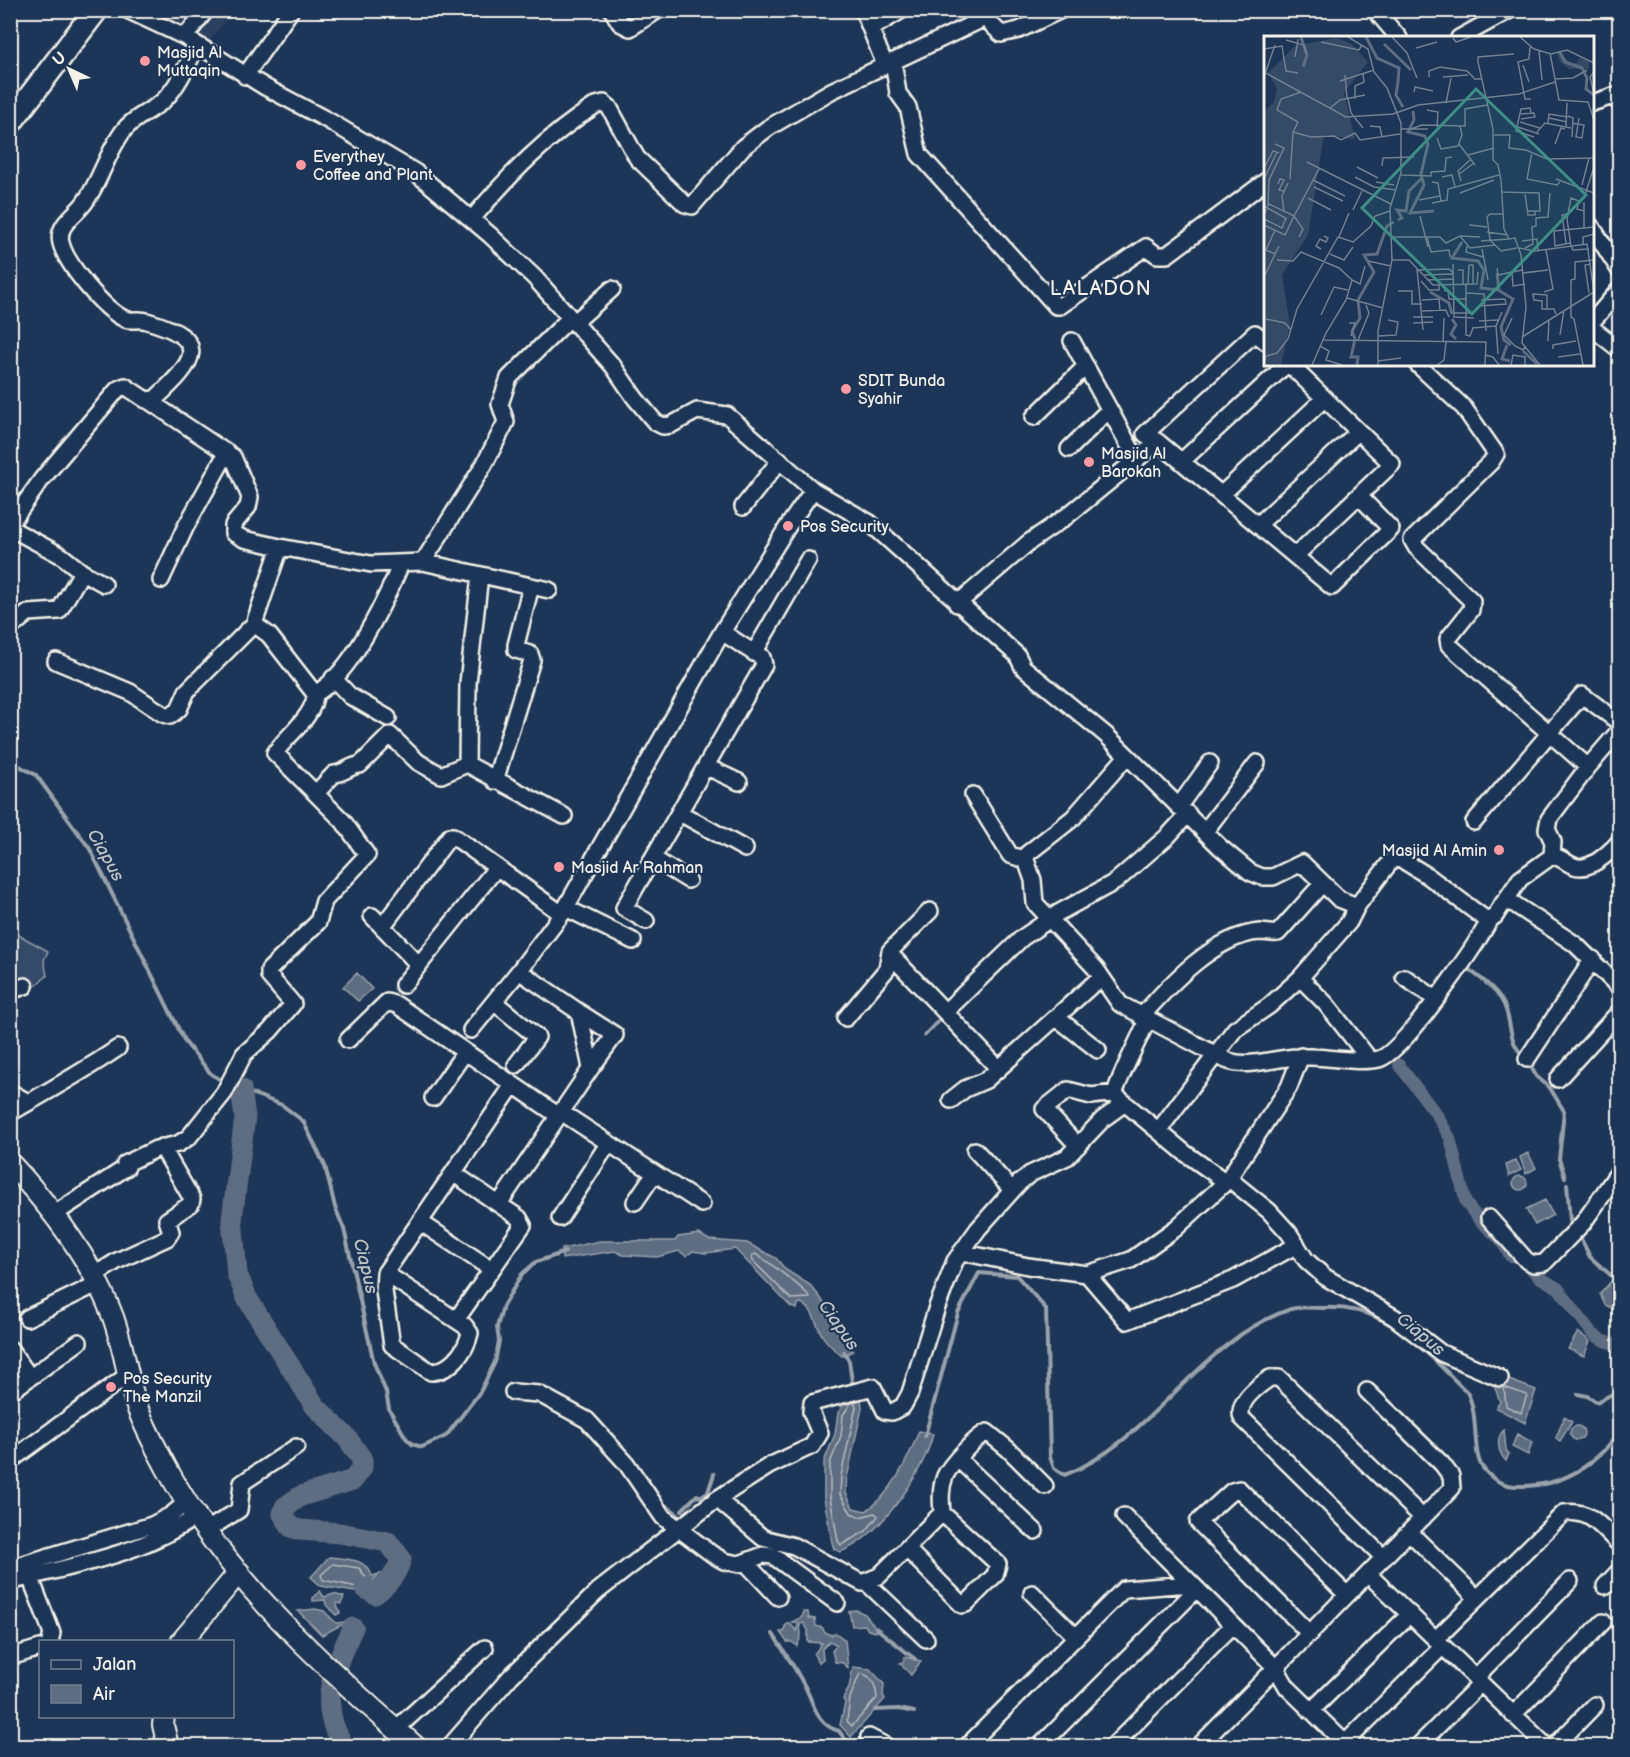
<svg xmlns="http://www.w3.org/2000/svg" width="1630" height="1757" font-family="'Balsamiq Sans',sans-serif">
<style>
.built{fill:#2a4060}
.green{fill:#354a67;stroke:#949ea8;stroke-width:1.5}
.water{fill:#5e6d82;stroke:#9aa2ab;stroke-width:1.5}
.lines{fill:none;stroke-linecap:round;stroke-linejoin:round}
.shore{stroke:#b8bcbf;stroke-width:1.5}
.stream{stroke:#9aa2ab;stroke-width:4}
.canal{stroke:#5e6d82;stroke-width:12}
.river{stroke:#5e6d82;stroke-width:21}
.street-casing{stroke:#f4f1e8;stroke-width:20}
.secondary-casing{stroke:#f4f1e8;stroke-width:24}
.primary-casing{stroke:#f4f1e8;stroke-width:27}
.street{stroke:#1d3557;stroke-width:15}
.secondary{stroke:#1d3557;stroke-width:20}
.primary{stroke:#1d3557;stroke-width:22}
.poi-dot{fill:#ff9aa2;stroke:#1d3557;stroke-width:2}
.labels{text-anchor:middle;stroke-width:4.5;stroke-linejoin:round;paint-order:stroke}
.poi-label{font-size:16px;fill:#f4f1e8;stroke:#1d3557;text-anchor:start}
.water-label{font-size:18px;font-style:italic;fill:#c0c3c4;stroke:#1d3557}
.quarter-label{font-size:20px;letter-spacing:1.5px;fill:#f4f1e8;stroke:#1d3557}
.inset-river{fill:none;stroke:#5e6d82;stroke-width:3}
.inset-road{fill:none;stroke:#738091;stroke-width:1.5}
.view{fill:#3d8f86;fill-opacity:0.15;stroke:#3d8f86;stroke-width:3}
.inset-edge{fill:none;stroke:#f4f1e8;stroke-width:3}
</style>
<rect width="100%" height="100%" fill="#1d3557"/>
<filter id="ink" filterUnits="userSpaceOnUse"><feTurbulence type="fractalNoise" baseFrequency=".0167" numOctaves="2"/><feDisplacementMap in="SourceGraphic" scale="12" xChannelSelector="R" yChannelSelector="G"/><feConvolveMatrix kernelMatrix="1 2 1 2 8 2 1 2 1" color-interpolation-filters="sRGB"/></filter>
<g filter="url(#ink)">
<path class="built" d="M174,11H233L208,43L164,23Z"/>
<path class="green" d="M10,930L48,951L44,960L47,976L13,1003L10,1000Z"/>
<path class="water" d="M357,973L372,989L358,1001L343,987Z
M1528,1153L1536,1168L1526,1174L1520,1157Z
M1516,1160L1521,1170L1509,1176L1506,1165Z
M1513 1183a7 7 0 1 1 14 0a7 7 0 1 1-14 0Z
M1545,1200L1553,1215L1535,1225L1526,1209Z
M699,1234L709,1240L747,1243L776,1258L786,1270L810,1285L820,1297L853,1351L842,1356C835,1350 826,1343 822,1335C815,1323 814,1309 801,1303L798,1304L797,1309L791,1307L735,1249L705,1253L693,1251L686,1256L679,1251L657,1257L623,1255L615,1251L562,1259V1249L600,1241H675L678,1237Z
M1614,1278L1619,1281V1311L1605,1305L1600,1294Z
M1578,1332L1590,1341L1584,1356L1568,1349Z
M1501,1377L1536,1390L1525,1423L1496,1408L1500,1402L1494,1385L1484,1379Z
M846,1386H860L862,1408L847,1478L846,1493L853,1508L866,1511C892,1494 908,1459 919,1431L933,1434C924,1473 878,1539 840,1552L834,1549L832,1542L824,1498V1462L835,1434L838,1413L846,1400Z
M1564,1417L1572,1422L1560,1441L1556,1438Z
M1570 1433a7 7 0 1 1 14 0a7 7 0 1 1-14 0Z
M1504,1430L1506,1450L1509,1454L1506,1461C1498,1453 1495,1438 1504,1430Z
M1517,1434L1532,1442L1528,1455L1512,1447Z
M329,1557C346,1559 366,1558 372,1576L380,1574L360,1593L321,1586L311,1577Z
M320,1591L324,1597L334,1594L344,1597L341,1604L336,1603L340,1613L336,1615L326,1605L325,1600L313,1601V1598Z
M315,1609L324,1611L336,1623L354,1621L363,1627L357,1630L341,1625L322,1635L298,1611Z
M856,1610L865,1614L876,1628L875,1632L868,1630L865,1625L852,1626L849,1611Z
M804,1612H808L809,1618L815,1619L816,1626L823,1628L824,1632L831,1635L836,1633L845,1640L848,1668L843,1663L835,1662L832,1651L837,1645L830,1641L822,1649L823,1659L818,1663L814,1654L822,1643L808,1642V1630L804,1623L800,1624L801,1636L797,1646L792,1642H787L780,1632H784L785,1626L789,1623L797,1631L798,1623L792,1622L802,1617Z
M905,1657L921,1661L911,1675L900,1663L903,1662Z
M853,1667L870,1669L884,1684L883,1695L885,1699L851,1737L840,1725L845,1703L843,1699L849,1688Z"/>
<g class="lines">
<path class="shore" d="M755,1254C765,1259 809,1292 810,1298L791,1299L753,1261L752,1256Z
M1504,1387L1527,1395L1521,1413L1506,1406Z
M855,1403L856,1407L841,1476L840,1494L851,1513L860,1517L875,1513L878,1516L866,1531L841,1545L838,1541L830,1497V1463L841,1436L843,1415L851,1403Z
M333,1564L359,1568L366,1578L357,1587L323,1580L321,1575Z
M860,1673C873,1675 876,1688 877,1698L852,1726L847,1721L850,1698Z"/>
<path class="stream" d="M10,761L36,775L90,849L185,1042L211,1074L226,1083
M1468,969C1482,979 1501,992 1506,1010C1512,1028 1509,1044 1525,1057
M925,1035L943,1016
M1529,1063L1536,1076L1550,1088L1564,1111L1559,1159L1565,1177
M233,1086L282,1105L303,1121L325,1166L335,1207L344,1229L374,1363L386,1392L389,1409L406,1438L412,1444L422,1447L446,1436L480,1392L495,1362L499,1341L497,1327L503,1306L522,1274L536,1262L565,1252
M1567,1184L1570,1220L1574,1227
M1579,1235L1590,1257L1614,1278
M844,1352L849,1361L853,1388
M1578,1394L1587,1396L1597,1402L1620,1390
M925,1436L958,1313L979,1273L1017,1276L1046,1309L1050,1457L1054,1468L1065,1475C1153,1440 1200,1339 1291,1309C1300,1306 1313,1308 1323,1308C1344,1307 1365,1311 1384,1321C1415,1337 1442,1368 1467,1392C1480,1416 1471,1452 1483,1468C1492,1480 1504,1486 1518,1486C1561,1487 1595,1466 1620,1431
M659,1501L675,1512L682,1520
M682,1510L697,1495L700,1497L708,1492L714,1474
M876,1628L915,1659
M773,1634C783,1650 794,1666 803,1683C814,1701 815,1725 839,1731L847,1742L845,1746
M875,1710L899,1709L914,1712"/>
<path class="canal" d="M1399,1065L1437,1115L1450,1138L1466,1203L1480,1221L1501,1240L1510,1256L1520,1257L1539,1277L1558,1288L1592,1333L1602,1340L1620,1346"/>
<path class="river" d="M241,1089L245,1117L232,1219L237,1274L247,1298L315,1406L347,1438L362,1459V1468L353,1480L301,1496L285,1507L283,1514L291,1527L300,1530L340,1533L388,1542L401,1559C396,1575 389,1583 375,1594L365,1588
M344,1746C316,1705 334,1668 353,1628"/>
<defs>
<path id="street" d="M127,10L185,37L265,87L329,121L415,172L490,235L535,278L613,366L635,398L655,422L663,426L671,425L697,411L727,415L813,490L870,523L1017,655L1023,667L1106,735L1220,847L1250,872L1262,877H1273L1302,863L1339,899L1357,906L1391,861L1399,858L1428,876L1488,921L1495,916L1504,902L1514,904L1575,944L1620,988
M612,10L620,23L630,28L658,10
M863,10L885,65
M1375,10L1399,38
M872,28L902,10
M185,37L206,10
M1459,38L1510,10
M893,61L898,93L908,107L919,154L1056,306H1060L1146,247L1157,255H1167L1266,181
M245,76L291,10
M1592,103L1613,96L1620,104
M472,219C509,175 547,136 596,105L604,103L609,107L637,158L685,204L692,206L743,147L768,128L831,91L985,18L1001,34L1019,30L1061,10
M1592,227L1620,271
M575,322L612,289
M1592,322L1620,289
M1592,328L1620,350
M1072,341L1137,460
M1289,364L1392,464L1295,556
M1417,364L1464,408L1496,454L1491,462L1412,540L1416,547L1472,601L1471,610L1448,639L1449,645L1588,767L1549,819L1547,829L1553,842L1552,856
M1034,417L1086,366
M1158,442L1332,587L1391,529L1359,496
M1069,449L1109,410
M1182,461L1287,364
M1222,494L1324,399
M743,507L780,460
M10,524L42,479L118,389L125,386L146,400L155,399C195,362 213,340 147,321C139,318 132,322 125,319C104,310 66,264 61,243C56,225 76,215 85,202C101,180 107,152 124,130C134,117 152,111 164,100C179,85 188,63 197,45
M1258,525L1358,432
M10,528L62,556L82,572
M280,547L371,564L423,562L549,590
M423,562L484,465L506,422L500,404L509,378L570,318
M480,575L468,683L467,764L564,816
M161,580L185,528L227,452
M957,604L1028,543L1067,516L1158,442L1145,434L1255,333L1266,342
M254,624L269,635L315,694C351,674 385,601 401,564
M10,628L28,613L59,611L82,572L104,584
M722,632L754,653
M56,661L130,692L163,714L170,716L179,709L187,691L254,624L280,547L244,539L233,533V525L248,507L250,497L233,457L149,401
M333,678L350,696L388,718
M1127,756L1073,818L1027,854L1026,860L1033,880L1035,903L1096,969L1120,1004L1226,1060C1247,1069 1274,1058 1297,1057C1322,1055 1356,1064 1379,1059C1403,1053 1476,946 1489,921
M707,767L739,782
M1588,767L1620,730
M495,781L532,660L530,654L516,650V645L531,586
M316,793L334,774C345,773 351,765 360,765L390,735L418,762L441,775L467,764
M973,795L1010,855L1026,860
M1179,806L1210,763
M680,813L745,849
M1474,822L1582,695L1620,723
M1206,830L1257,763
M654,859L688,880
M1505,901L1520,879L1552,856C1562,857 1565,863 1574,866C1590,872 1610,852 1620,841
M566,908L633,941
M1058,913L1115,882L1168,836L1188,814
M372,916L419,965
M646,921L624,908L764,665L762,657L754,653L808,560
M382,927L450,836H453L562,914
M890,954L999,1069
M1404,977L1436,999
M1300,978L1326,1004L1370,1060
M403,985L497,867
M10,991L25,986
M494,1002L537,1037L516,1065
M946,1011L1022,938L1050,919
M579,1012L615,1035L591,1068
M1141,1017C1169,985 1215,935 1260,932C1266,932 1272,934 1278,933L1322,884
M846,1018L887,969L890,951L930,911
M1057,1018L1098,1050
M1147,1021C1142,1033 1114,1088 1115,1095L1185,1153L1226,1182
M471,1030L519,971
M348,1040L387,1002L397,1005L559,1116
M1527,1059L1593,959
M1558,1079L1620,1011
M10,1092L28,1102
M433,1098L465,1052
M951,1100L965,1089L986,1080L1093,984L1103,980
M561,1112L702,1204
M10,1113C47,1092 83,1072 118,1048
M1159,1130L1235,1029L1269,1006L1300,978L1349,922L1357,906
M1078,1146L1044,1109L1068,1090L1091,1096L1115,1093
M975,1150L1012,1190
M453,1173L519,1218L523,1225L456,1320
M1228,1178L1269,1211L1289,1233L1306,1260L1325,1277L1394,1317L1441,1353L1500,1378
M635,1202L654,1174
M499,1204L591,1068L579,1012L519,971L562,914L722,632L788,526L813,490
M53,1215L127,1167L125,1164L156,1149L178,1144L189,1137L224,1093L244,1054L270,1031L293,1004L269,976V970L318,922L324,901L367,855L343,821L275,753C287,735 315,716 315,694
M560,1218L608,1144
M1489,1218L1527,1261L1534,1264L1544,1263L1583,1223L1620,1170
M420,1222L491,1269
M961,1252L1028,1266L1087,1274L1131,1260L1176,1228L1226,1182L1289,1087L1301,1056
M385,1273L465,1326L470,1333C466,1351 451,1371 431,1372L392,1345L384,1291L385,1273L513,1085
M1087,1274L1127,1321L1233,1280L1297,1245
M93,1276L117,1261L167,1238L171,1232L167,1220L191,1204L192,1199L162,1147
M27,1318L97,1284
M10,1349L30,1377
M10,1392L79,1342
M513,1392L539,1394L587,1420L626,1463L663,1517L712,1554L724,1561L739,1564L763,1555L773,1556L837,1603
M959,1460L1035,1531
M10,1461L129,1374
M717,1499L763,1538L794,1546L862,1583L879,1576L942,1513
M1124,1516L1276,1668L1287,1687L1348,1746
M207,1530L239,1510L242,1483L296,1447
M1409,1532L1477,1598
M907,1549L962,1605L966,1604L995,1575L998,1564L942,1513C941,1501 940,1488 945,1476C950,1465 976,1437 987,1432L1008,1449L1045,1486
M1384,1558L1242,1418C1236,1402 1258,1386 1270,1378H1279L1423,1518
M746,1563L778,1597
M10,1568L152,1525L171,1515L187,1502
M27,1569L52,1633L50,1642
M1368,1574L1546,1746
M10,1582C76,1564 140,1556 198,1515
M867,1583L926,1639
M1605,1586L1620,1570
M1032,1593L1076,1637
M1310,1634L1198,1522L1232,1491L1239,1489L1347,1595
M1436,1639L1564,1513C1591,1509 1601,1527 1620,1545
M10,1657L40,1648
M1475,1678L1570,1581
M1311,1711L1410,1614
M1513,1715L1603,1622
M396,1729L485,1648
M869,1737L886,1746
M1345,1743L1442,1647
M450,1746L511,1676L598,1591L717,1499L769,1466L812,1446L820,1433L811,1412L812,1403L873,1387L885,1411L892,1412L903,1406L910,1393L937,1307L955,1261L978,1229L1019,1183L1030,1174L1067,1157L1103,1119L1125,1103
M967,1746L1124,1589L1190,1584
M1040,1746L1196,1590
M1113,1746L1232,1626
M1199,1746L1452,1488L1451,1476L1442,1464L1367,1391
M1418,1746L1481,1683
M1555,1746L1595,1705"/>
<path id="secondary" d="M10,1163C51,1207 92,1261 113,1317C123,1345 127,1373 135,1401C142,1423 155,1446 166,1467C225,1577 322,1665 415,1746
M181,1642L239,1572
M164,1716L163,1725L168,1746"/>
<path id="primary" d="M10,123L96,10"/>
</defs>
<use href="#street" class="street-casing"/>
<use href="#secondary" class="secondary-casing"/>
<use href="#primary" class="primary-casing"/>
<use href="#street" class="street"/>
<use href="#secondary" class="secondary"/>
<use href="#primary" class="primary"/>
</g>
</g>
<g class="poi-dot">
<circle cx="145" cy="61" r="6"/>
<circle cx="301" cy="165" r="6"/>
<circle cx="846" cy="389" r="6"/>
<circle cx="1089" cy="462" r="6"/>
<circle cx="788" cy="526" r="6"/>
<circle cx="1499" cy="850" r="6"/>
<circle cx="559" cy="867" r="6"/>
<circle cx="111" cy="1387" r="6"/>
</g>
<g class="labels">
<g class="poi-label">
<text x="157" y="58">Masjid Al<tspan x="157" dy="18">Muttaqin</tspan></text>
<text x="313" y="162">Everythey<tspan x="313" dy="18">Coffee and Plant</tspan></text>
<text x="858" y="386">SDIT Bunda<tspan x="858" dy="18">Syahir</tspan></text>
<text x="1101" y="459">Masjid Al<tspan x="1101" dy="18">Barokah</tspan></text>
<text x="800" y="532">Pos Security</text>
<text x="1487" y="856" text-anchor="end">Masjid Al Amin</text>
<text x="571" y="873">Masjid Ar Rahman</text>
<text x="123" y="1384">Pos Security<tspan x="123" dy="18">The Manzil</tspan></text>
</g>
<g class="water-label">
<text transform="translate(106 855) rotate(61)" y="6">Ciapus</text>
<text transform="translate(366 1266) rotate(77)" y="6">Ciapus</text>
<text transform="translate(839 1325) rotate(55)" y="6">Ciapus</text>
<text transform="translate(1421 1334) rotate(40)" y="6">Ciapus</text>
</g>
<g class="quarter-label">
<text x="1101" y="295">LALADON</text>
</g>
</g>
<g transform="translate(1264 36)">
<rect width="330" height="330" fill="#1d3557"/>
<path d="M72,2L88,8L104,26L80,57L91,103L60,99L44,199L18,239L26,289L17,329H0V75L10,66L13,53L4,37L31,10ZM297,16L306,27H313L315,22L325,25V33H305L296,26L293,17Z" fill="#354a67"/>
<path class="inset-river" d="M37,1L43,19L39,31M102,1L113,22L135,32L134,46M120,8L147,34M295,15L301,26L318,32L323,42L322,53L330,59M134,46L132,59L139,71M149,75L150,84L144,96L161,100L164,108L157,138L160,149L146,177L170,175M134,184L138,182L133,174L142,175L145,155L158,142M198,206L188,222L214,225L220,234L217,252L234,254L249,263L237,291L240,304L247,309M233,237L235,255M166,256L185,267L188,278M188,283L192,289L187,298L192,303M243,309L238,323L246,325M259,315L273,328M93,329L94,321H87L91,303L88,295L96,282L94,264L110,236L100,219L113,218L123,190L130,186"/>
<path class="inset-road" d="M84,1L104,13L110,36L123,52L137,87V137L126,172L128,224L114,295V329M128,1L143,17L153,42M256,1L270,13L287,18L303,14L330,27M189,2L192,6L207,1M22,4L40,9L42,18M57,6L95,14L98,9M266,11L265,23L254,26L261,63H267M152,12L173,6M0,13L18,10L22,35L34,37M275,15L278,44M286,17L295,64L324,66L330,84M250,18L214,21V26L229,93V124L234,129L237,144L240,193L245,203L251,202L257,219L262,271L258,307L276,329M31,21L34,3M259,29L265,46M0,36L82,81L129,78L154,69L255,58L291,46M81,39L83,62M0,41L11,9M165,41V35L176,31L203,35L211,43H217M179,41L204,39M291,43L309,42L323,34M76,45L110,34M329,54L326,41L330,36M150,56L151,51L169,55M84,63L87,77L99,92M91,63V50L100,46L99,38M182,67L187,42M66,72L76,64L101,59M163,74L174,76L173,91M267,77L266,72L257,73L252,95L270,101M304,80L309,82L308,101M285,82L303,86M257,83L271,81L270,77L257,78M256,86L276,92M284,87L285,78L304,81M308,87L320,89L318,102L312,101L314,88L315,82M106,90L116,91L118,101M254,91L275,98M302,91L303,67M137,93H164M147,93L158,89L201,90V73L223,69M29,96L34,86L13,74L17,63L37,56M273,96L281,87L307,92M230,99H246L245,112L262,114L283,123L330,122M173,102L177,113L194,110L198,99L196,90M195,108L211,129M291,108L297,92L301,93M268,116L263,143L293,149L296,146M204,119L230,112M43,126L127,168M1,130L9,115L15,117M118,130L119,122L150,121M93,131L114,142M195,138L210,127M137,139L167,140V136L181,135L182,122L188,121M91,141L110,151L132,154M178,141L188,139L191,151M0,143L13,116M26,143L29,96L47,101L70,100L77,104L91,97L96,104L136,98M292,143L330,157M49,144L81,160M197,145L194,135L207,123M112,146L130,149M168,146L174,147L177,165M14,148L16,143L20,144L15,154L20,155M318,149L325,122M50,151L79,165M237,156L275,157L276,175H263M196,157L230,144M261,158L264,179H271V175M44,162L67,174M320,162L330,131M155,164L176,160M168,167L183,164L184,153L235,139M5,168L30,180L55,133M0,170L23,183M89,174L98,155M20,175L18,160L24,147M320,175L313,173L315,165L307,162L303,183L307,210L309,214L325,213M239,178H226L223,181L226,204L237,215L253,212M0,179L4,170L5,144L20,112L11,108M30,180L39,193L35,201M156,180L164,211M0,183L18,192L22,182M0,189L21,199L30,180M205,189L223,191M320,191V166M11,194L2,214L11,218M223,196L244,199M196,200L206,212L231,209M75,201L85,177M127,201H176L182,207L196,200L216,201M163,201L167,216L185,214L186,221M217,205L245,203M258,205L273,203L274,215M302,207L298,179L303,178M306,207L291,210L290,195L330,191M319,208V201L330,198M203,210L202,216L219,221M255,212L271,215L323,208L330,256L258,301M261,212L269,208L268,191L272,190V182L284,181L286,157M57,213L52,210L56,203L62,206L64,202L60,200M218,213L224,244M66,218L80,224L89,211M13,224L29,225L37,216L75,232L88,244L82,264L62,297L48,329M128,224H145L169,249L213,248L214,236M104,225L127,230M189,228L190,281L210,282M205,229H209V248M233,232L234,239L258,234M153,233L159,294M154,234L185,233L189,237M194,234H199V248M248,237L249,250L261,248M259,237L284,234M159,239L189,238M0,241L15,210M88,244L96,248L101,230M163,244L190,243M157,245L165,254H175V249M202,248V299L206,300L209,292M204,248L205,229M134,255H148V268H158M180,255L184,254L185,263H202M280,256L289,253L282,214M202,257L220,258L222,295M325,257L321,229L327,228M83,262L119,272M158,264L175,263L176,275M278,264V273H290L292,278M278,265L270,264L269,258L283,259V273M216,270L242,268L241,263L217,264M158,275L182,274L185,281M190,277H210M57,279L70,251L84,254M149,281H169M248,282L240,299L251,310L259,314L261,311M2,283L21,287L27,294M215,285L234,284M85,287H91L87,300M149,287L169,286M208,292L232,290M296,299L300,274M114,300L132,299L134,286L124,284M60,304L222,306L221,329M94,304L105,277L102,269M284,305L285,283M179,306L180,282M56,310L65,315L62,324L78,329M289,313V309L312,305M234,318L232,290L238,276M221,319L229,321L235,329M294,321L316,318M114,325L137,322M0,327L2,320L13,317L24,303L33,273L74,201L89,206L107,190L111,180L126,175M173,329L180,324L182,306M247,329L249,319L261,321V329M319,329L310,283L307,281V244L311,243V226L330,224"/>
<path class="view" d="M212,53L322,159L208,278L98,172Z"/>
<rect width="330" height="330" class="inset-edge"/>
</g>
<rect width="1630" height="1757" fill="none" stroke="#1d3557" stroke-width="36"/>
<rect x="18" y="18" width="1594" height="1721" fill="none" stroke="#f4f1e8" stroke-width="2" filter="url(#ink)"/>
<rect x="39" y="1640" width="195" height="78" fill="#1d3557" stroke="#738091" stroke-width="1.5"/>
<rect x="51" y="1660" width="30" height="9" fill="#1d3557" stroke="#738091" stroke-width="1.5"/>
<text x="93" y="1670" font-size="18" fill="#f4f1e8">Jalan</text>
<rect x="51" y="1685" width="30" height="18" fill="#5e6d82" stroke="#738091" stroke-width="1.5"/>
<text x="93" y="1700" font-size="18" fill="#f4f1e8">Air</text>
<g transform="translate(69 69) rotate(316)" stroke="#1d3557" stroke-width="4.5" paint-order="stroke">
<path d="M0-4.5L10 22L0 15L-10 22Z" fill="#f4f1e8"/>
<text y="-9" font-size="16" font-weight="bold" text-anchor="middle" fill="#f4f1e8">U</text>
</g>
</svg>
